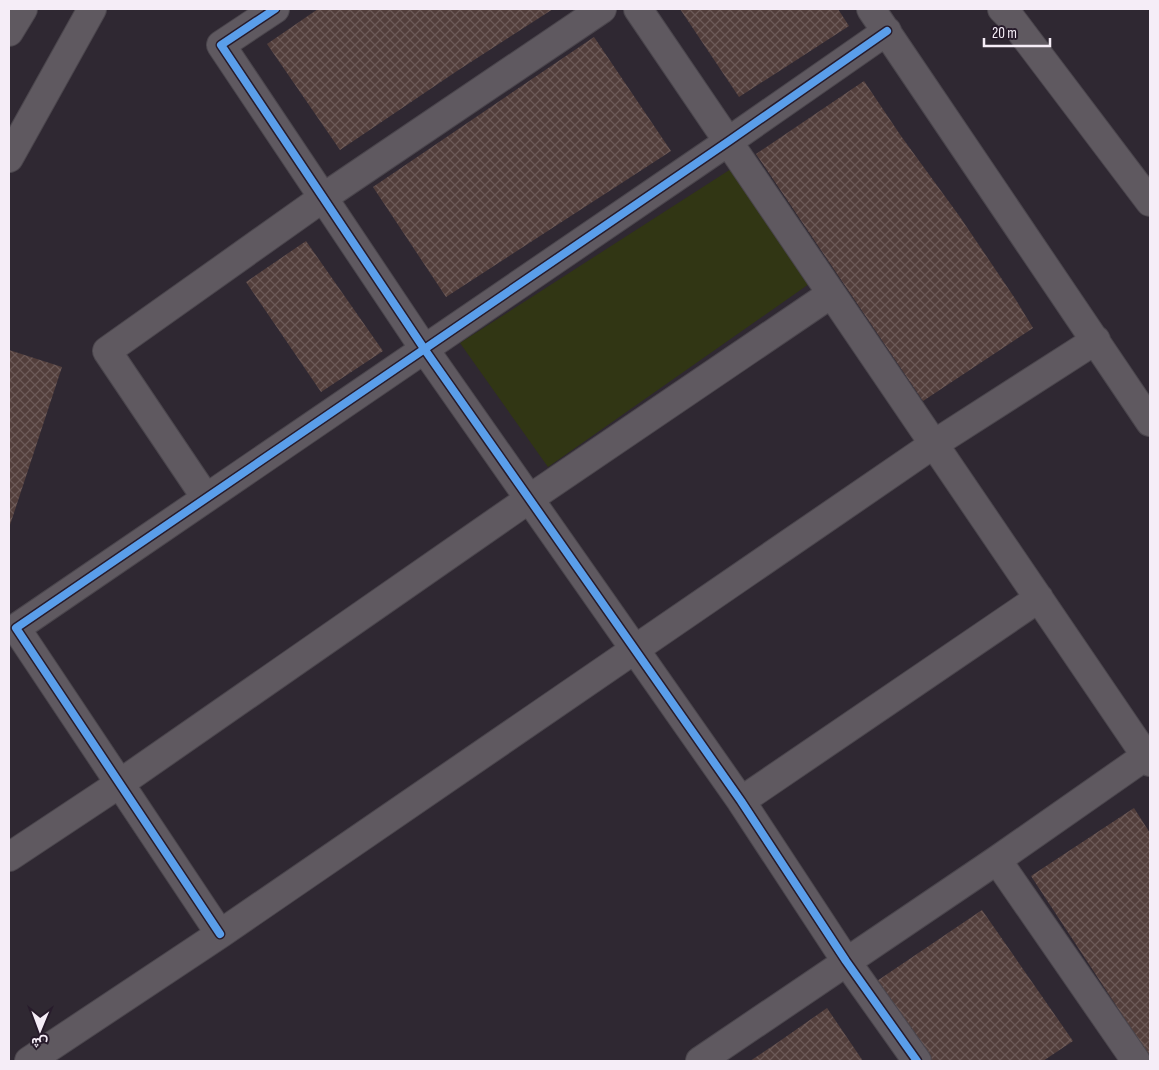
<svg xmlns="http://www.w3.org/2000/svg" width="1159" height="1070" font-family="'Sofia Sans Condensed',Vazirmatn,sans-serif">
<style>
.park{fill:#313614}
.building{fill:url(#building-cross-hatch)}
.lines{fill:none;stroke-linecap:round;stroke-linejoin:round}
.minor-casing{stroke:#4b464d;stroke-width:30}
.minor{stroke:#5f5960;stroke-width:28}
.cycleway-casing{stroke:#271b2b;stroke-width:11}
.cycleway{stroke:#5a9eea;stroke-width:8}
</style>
<defs>
<pattern id="building-cross-hatch" width="8" height="8" patternUnits="userSpaceOnUse" patternTransform="scale(1.25)"><rect width="8" height="8" fill="#523e3b"/><path d="M0 0l8 8M0 8l8-8" fill="none" stroke="#6c5a58"/></pattern>
</defs>
<rect width="100%" height="100%" fill="#2f2832"/>
<path class="park" d="M731,169L809,284L548,467L460,343Z"/>
<path class="building" d="M318,9H553L457,71L340,150L267,44Z
M680,9H838L849,26L739,97Z
M594,37L671,151L446,297L373,187Z
M864,81L901,136L960,217L1016,300L1033,328L923,401L756,154Z
M306,241L383,351L321,392L246,282Z
M9,350L62,367L9,528Z
M1134,808L1150,833V1057L1031,876Z
M982,910L1073,1041L1043,1061H928L874,983Z
M827,1008L863,1061H750L777,1043Z"/>
<g class="lines">
<defs>
<path id="minor" d="M275,9L221,45L425,350L741,801L846,961L917,1061
M638,9L1150,762
M871,9L1150,422
M1002,9L1010,17L1150,202
M9,32L23,9
M9,158L92,9
M206,498L107,351L324,197L602,9
M741,801L1039,598
M9,857L119,784L529,499L831,294
M997,860L1136,1061
M220,934L16,628L729,141L887,31
M29,1061L220,934L934,444L1096,340
M700,1061L997,860L1150,753"/>
</defs>
<use href="#minor" class="minor-casing"/>
<use href="#minor" class="minor"/>
<defs>
<path id="cycleway" d="M275,9L221,45L425,350L741,801L846,961L917,1061
M220,934L16,628L729,141L887,31"/>
</defs>
<use href="#cycleway" class="cycleway-casing"/>
<use href="#cycleway" class="cycleway"/>
</g>
<rect width="1159" height="1070" fill="none" stroke="#f5edf7" stroke-width="20"/>
<g transform="translate(40 1030) rotate(181)" stroke="#271b2b" stroke-width="4" paint-order="stroke">
<path d="M0-4L9 19L0 12L-9 19Z" fill="#f5edf7"/>
<text y="-8" font-size="14" font-weight="bold" text-anchor="middle" fill="#f5edf7">ش</text>
</g>
<path d="M984 38v8h66v-8" fill="none" stroke="#f5edf7" stroke-width="2.5"/>
<text x="992" y="38" font-size="15" fill="#f5edf7" stroke="#271b2b" stroke-width="4" paint-order="stroke">20 m</text>
</svg>
